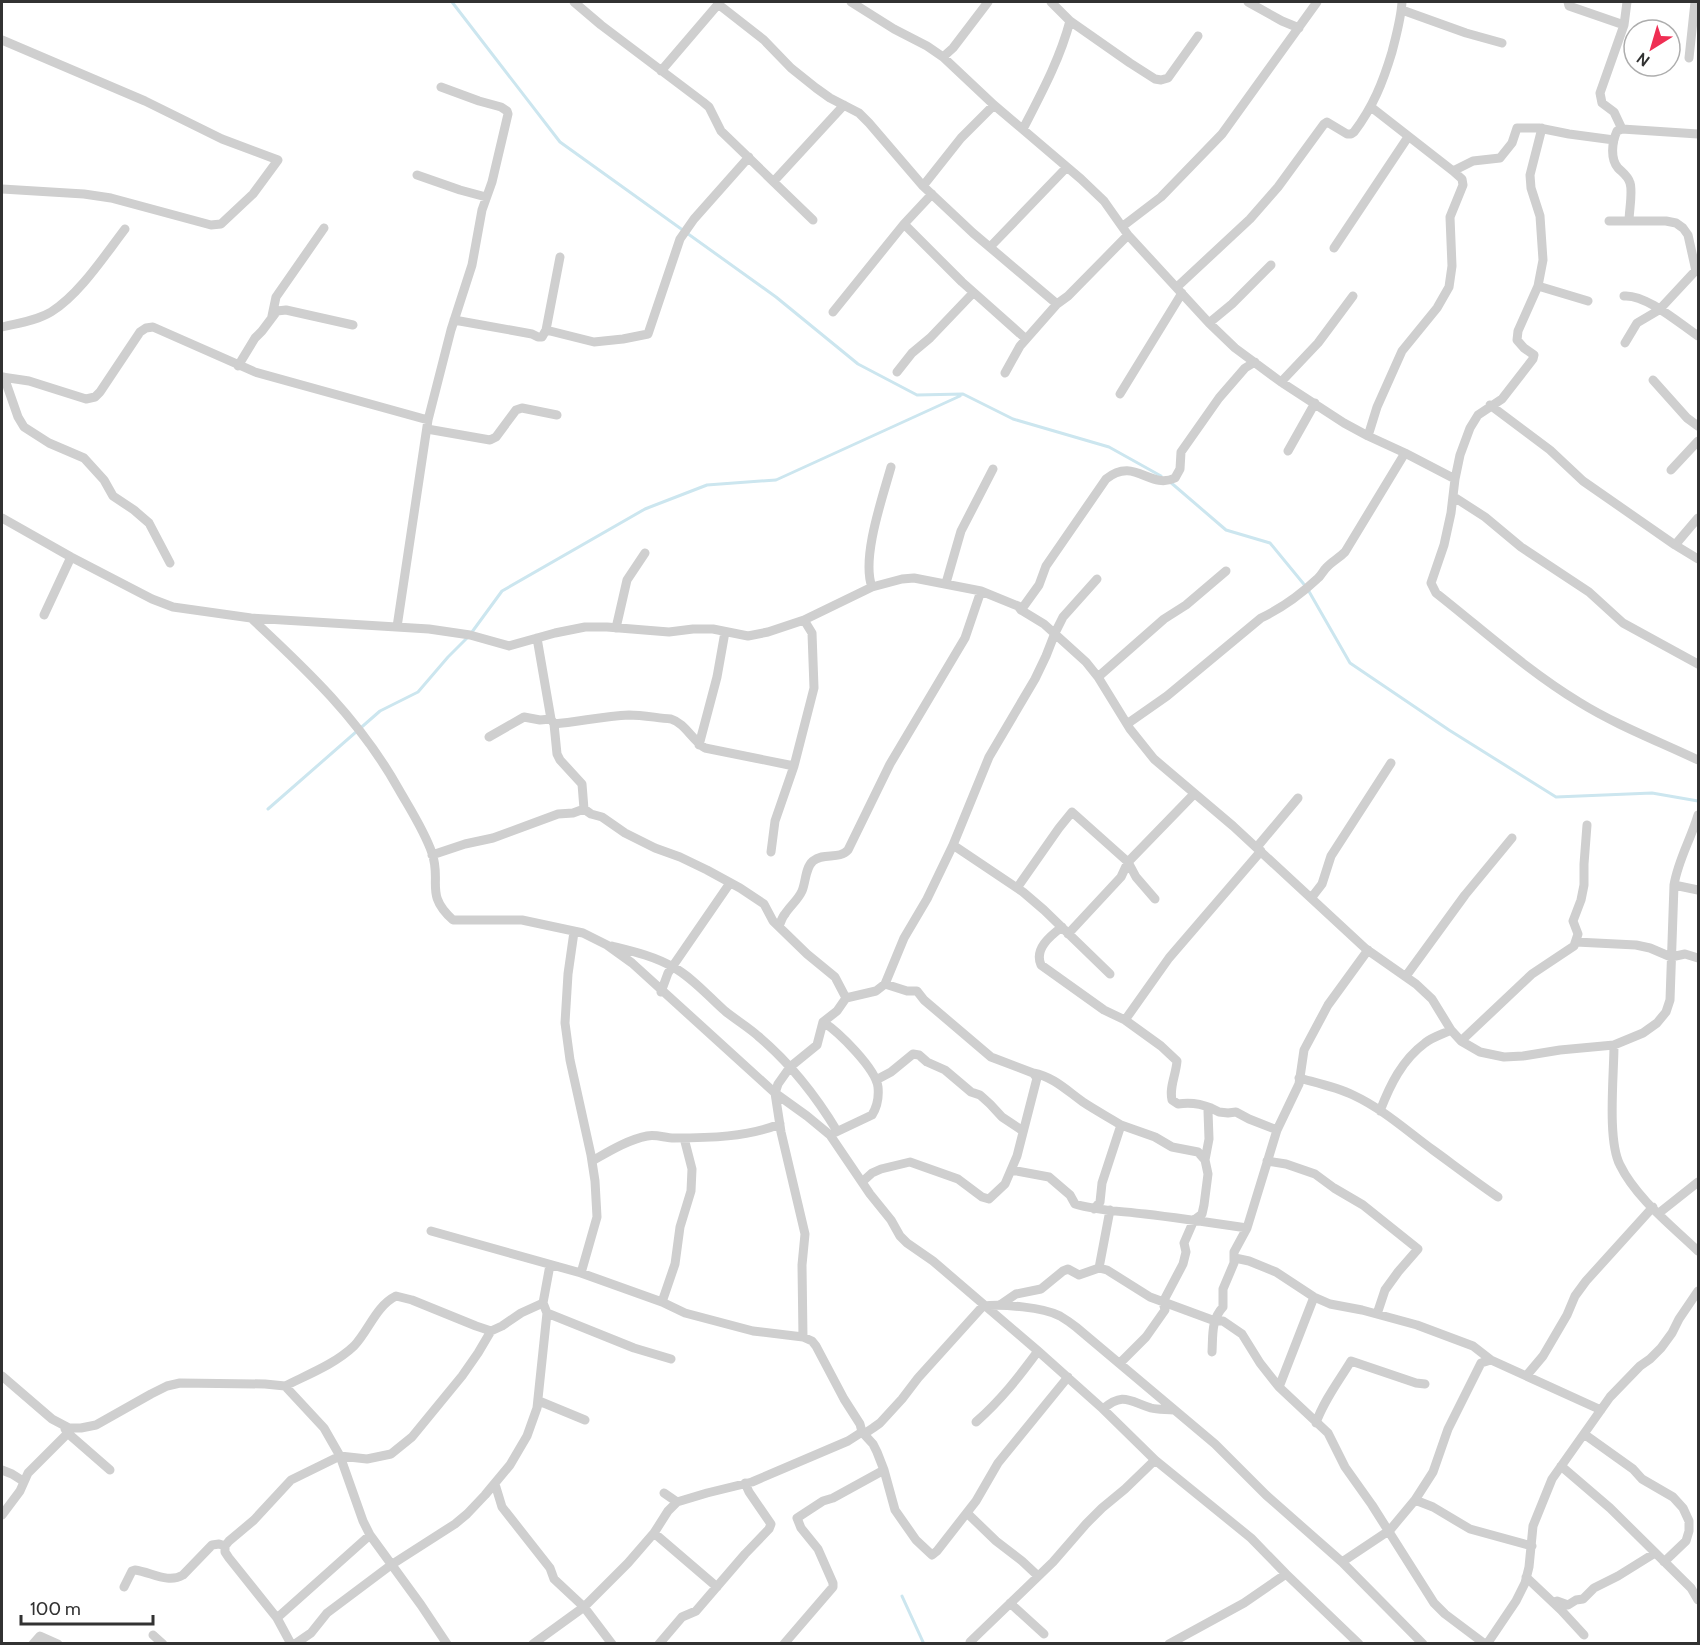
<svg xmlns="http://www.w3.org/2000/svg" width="1700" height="1645" font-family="Cabin,sans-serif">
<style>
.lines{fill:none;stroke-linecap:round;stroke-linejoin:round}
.stream{stroke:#cce6ef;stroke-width:3}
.minor{stroke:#cfcfcf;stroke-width:9}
</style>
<rect width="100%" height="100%" fill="#fff"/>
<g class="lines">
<path class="stream" d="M452,2L560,142L776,297L858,364L917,395L963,394L1013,419L1109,447L1161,476
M1169,481L1226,530L1270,543L1307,588L1350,663L1449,730L1556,797L1652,793L1698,801
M472,632L502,591L645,509L707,485L776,480L960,396
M268,809L380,711L418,692L448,657L468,637
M902,1596L924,1644"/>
<path class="minor" d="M574,2L601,25L703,102L709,107L721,131L813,220
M851,2L894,29L927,46L943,57L994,105L1081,179L1104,201L1128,235L1209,323L1235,348L1281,382L1344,423L1368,436L1405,453L1455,479
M1051,2L1070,21L1130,63L1155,79L1161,80L1168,78L1198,36
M1248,2L1282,21L1299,28
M1568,2L1569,6L1624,25
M718,4L764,40L791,68L816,88L830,98L859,113L869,123L923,186L973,233L1057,304
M1402,10L1466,33L1502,43
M2,40L145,101L222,139L278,160L253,194L221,224L211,225L111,198L84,194L2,189
M943,57L953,48L988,2
M1689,58L1695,2
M661,71L720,2
M1542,128L1530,175L1531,188L1540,216L1543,260L1538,286L1518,331L1517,340L1524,348L1534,355L1533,359L1502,399L1478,415L1470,428L1460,455L1455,479L1451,513L1444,545L1431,583L1436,593C1483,630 1528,671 1579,702C1616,725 1658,741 1698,760
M1023,129C1041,94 1060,59 1070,21
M1622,129L1614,112L1602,103L1600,93L1624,25L1627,2
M1453,171L1473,161L1500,158L1512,143L1517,128H1539L1569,134L1614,140
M417,175L460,190L486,197
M774,181L844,105
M923,186L961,138L994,105
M1609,221H1666L1676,223L1683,228L1688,235L1696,271
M1629,221C1629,211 1633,192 1630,183C1628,176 1623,173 1618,168C1610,159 1612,142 1617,131L1622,129L1698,134
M904,224L962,282L1026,339
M1123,226L1161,197L1222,134L1317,2
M990,247L1067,167
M1334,248L1408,137
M1538,286L1588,301
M1177,287L1250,219L1278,187L1324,124L1327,122L1347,134H1351L1354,132C1373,107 1383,82 1392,52C1396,36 1401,19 1402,2
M1624,296C1646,294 1680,324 1698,336
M833,312L904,224L932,194
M272,316L276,297L324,228
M454,320L532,334L538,337H542L546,330L594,342L623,339L648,334L680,239L694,219L749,157
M1209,323L1232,304L1271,265
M2,327C18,323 36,321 51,312C79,295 105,255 125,229
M546,330L560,257
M1625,343L1637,323L1659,310L1698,268
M238,366L255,338L262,331L277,311L286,310L353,325
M897,372L912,353L930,338L973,293
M1005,373L1020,346L1057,304L1068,296L1128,235
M2,377L29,381L86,399L95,397L100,392L140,332L146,328L153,327L255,372L428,420
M4,377L18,417L24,427L49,443L84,458L104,480L113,496L134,510L149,523L170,563
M1653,380L1687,418L1698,426
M1281,382L1318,343L1353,296
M1120,394L1182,293
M1490,405L1550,450L1583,481L1675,545L1698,559
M427,429L490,440L496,437L516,410L522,408L557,415
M1368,436L1377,407L1402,351L1437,308L1449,287L1452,266L1450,217L1463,185L1462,179L1453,171L1371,107
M1288,451L1315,403
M1671,470L1698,441
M1454,497L1485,517L1521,547L1589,592L1623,623L1698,664
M2,518L71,557L152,599L173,607L251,618L429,629L470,635L509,646L555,633L585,627H607L669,632L693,629H713L748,636L768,632L804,620L872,587L902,579L914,578L981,591L1018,606L1021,610L1044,624L1086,662L1098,677L1130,729L1154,759L1233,826L1366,949L1416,984L1432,999L1451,1030L1461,1041L1480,1052L1504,1057L1523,1056L1560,1050L1614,1045L1643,1033L1657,1023L1666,1012L1670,1000L1674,885C1678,860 1691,839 1698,815
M1675,545L1698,518
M946,583L961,531L993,469
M872,587C861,558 883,496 891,467
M1021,610L1039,585L1046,566L1106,479C1135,456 1149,490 1175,478L1180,469L1181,452L1219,398L1245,368L1255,362
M44,615L71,557
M251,618C307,670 360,720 398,788C410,809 424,830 432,853C442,882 424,894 453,920H522L583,933L607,945L632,963L775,1093L807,1116L830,1135L870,1194L891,1220L900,1236L907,1243L933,1261L1038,1351L1103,1409L1155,1460L1251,1538L1286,1574L1359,1644
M397,627L428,420L451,330L472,265L482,210L492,182L508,114L507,111L501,107L479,101L441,87
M616,628L627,580L645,553
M537,638L551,719L554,724
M1098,677L1164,619L1186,605L1226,571
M1127,724L1167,696L1261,618C1282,608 1300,595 1317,579C1321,576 1323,571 1326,568C1331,562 1339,558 1345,552L1405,453
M489,737L524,717L540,720L551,719
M699,745L717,677L725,632
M584,809L582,784L560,760L557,754L554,724C579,722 603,716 629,715C643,715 657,718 671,719C685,723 692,740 705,748L794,766
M953,845L1023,892L1044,910L1110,974
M1257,847L1298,798
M771,852L775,821L794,766L814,688L812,633L804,620
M432,855L465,844L493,838L558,814L573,813L584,809L591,814L602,817L625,833L655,848L680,857L707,870L740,888L764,904L773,921L807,954L835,977L846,998
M1674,885L1698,890
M1017,888L1059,828L1072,812L1128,862L1136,877L1155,899
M1312,897L1322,884L1331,856L1391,763
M779,926C781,922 782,917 785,914C790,906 798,900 802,891C806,882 805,868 813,861C824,852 839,860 848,850L890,764L965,638L981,591
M1062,927C1050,936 1034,949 1041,965L1104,1010L1125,1020L1161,1046L1177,1061C1176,1075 1169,1087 1172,1100L1178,1104C1190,1102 1199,1103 1211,1108
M574,932L568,974L565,1023L570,1060L591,1155L595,1181L597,1217L581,1273
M1068,934L1121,877L1128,862L1194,794
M1576,942L1636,945L1650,948L1671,957L1685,954L1698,958
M612,946C632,951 654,956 673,967C693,978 708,996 725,1011C736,1020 748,1027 758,1036C790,1063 816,1096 837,1131
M1406,976L1465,895L1512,838
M661,992L668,973L730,883
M1125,1020L1169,958L1261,851
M823,1022C839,1032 876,1069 878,1087C879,1097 877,1107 872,1115L834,1133
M1461,1041L1532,974L1574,946L1578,934L1573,921L1581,900L1584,885V864L1587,825
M1614,1045C1614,1075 1607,1140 1620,1165C1636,1198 1672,1226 1698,1251
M1033,1073C1054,1077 1066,1090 1083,1102C1095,1110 1108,1117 1121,1125L1102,1183L1100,1202L1094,1209
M1299,1078C1317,1083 1336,1087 1353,1095C1383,1109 1407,1131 1433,1150C1455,1166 1476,1182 1498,1197
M876,1080L891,1072L913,1054L919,1055L927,1062L945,1070L971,1092L980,1095L990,1104L1002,1117L1023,1131
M1380,1111C1390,1085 1402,1060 1425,1043C1432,1037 1443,1034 1451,1030
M1121,1125L1155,1137L1172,1147L1198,1152L1205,1160
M592,1161C608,1152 627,1140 647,1136C656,1134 665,1138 674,1138C710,1138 747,1137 780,1124
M1267,1161L1286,1164L1315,1174L1334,1188L1363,1205L1418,1249L1398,1272L1385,1290L1377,1314
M1011,1170L1049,1177L1070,1195L1075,1204C1098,1211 1121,1211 1145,1214C1179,1218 1213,1223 1247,1228
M862,1182L872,1173L881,1169L910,1162L958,1179L982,1197L989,1199L1005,1184L1017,1156L1037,1078L1033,1073L991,1057L924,1000L917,991H907L885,984
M1659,1213L1698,1182
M431,1231L581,1273L662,1302L685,1313L753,1331L803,1337L812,1341L816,1346L844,1399L860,1424L862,1432L873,1444L877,1452L884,1470L895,1510L916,1540L932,1555L937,1551L976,1501L998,1463L1068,1377
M1235,1258L1249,1261L1276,1272L1314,1297L1330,1304L1362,1310L1417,1325L1473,1346L1491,1360
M1099,1268L1110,1210
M662,1302L675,1264L680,1227L691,1191L692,1169L684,1138
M1000,1305L1016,1294L1041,1289L1063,1271L1068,1269L1079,1275L1099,1268L1107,1270L1150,1297L1215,1321H1223L1242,1334L1260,1363L1279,1387L1328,1433L1345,1467L1372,1505L1434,1603L1445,1614L1485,1644
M547,1313L634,1348L671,1359
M803,1337L802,1265L805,1234L781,1132L775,1093L778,1084L790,1067L817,1045L823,1022L837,1011L846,998L876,991L885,984L904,938L927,899L953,845L989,757L1035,679L1046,656L1055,633L1063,617L1097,579
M1212,1352C1213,1335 1211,1320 1223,1307V1289L1234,1263V1252L1247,1228L1277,1130L1299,1084L1304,1050L1328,1005L1368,950
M1120,1363L1146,1337L1165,1310L1163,1302L1183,1264L1186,1252L1184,1243L1194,1220L1202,1214L1204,1205L1208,1174L1205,1160L1209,1139L1208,1111L1211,1108L1219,1112L1228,1113L1236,1112L1249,1119L1277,1130
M1527,1375L1543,1356L1567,1315L1575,1296L1586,1281L1653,1207
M2,1376L52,1419L69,1428H81L96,1425L151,1394L167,1386L180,1383L265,1384L285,1386L324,1428L340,1456L363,1521L370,1535L421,1605L447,1644
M285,1386C309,1374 335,1364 354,1346C369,1330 376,1306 396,1296L412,1300L476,1326L491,1331L502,1326L521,1313L543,1303
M1279,1387L1314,1297
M539,1401L585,1420
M1103,1409C1123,1392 1129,1401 1151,1408C1158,1410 1167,1409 1174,1410
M976,1422C1001,1400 1018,1378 1038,1351
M1316,1423C1324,1400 1339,1381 1351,1361L1416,1383L1425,1384
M65,1429L71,1436L110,1470
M1584,1434L1633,1469L1642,1479L1673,1497L1683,1508L1689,1521V1531L1686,1541L1664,1562
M1561,1466L1610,1508L1691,1588L1698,1600
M2,1470L12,1474L23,1481
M495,1484L502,1507L550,1568L554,1579L584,1607L612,1644
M664,1493L677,1502
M1415,1500L1433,1507L1470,1529L1532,1546
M967,1513L996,1541L1022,1561L1038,1576
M2,1515L20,1491L28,1473L68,1433
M654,1533L717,1587
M225,1546L229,1541L254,1520L291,1480L340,1456L367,1459L391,1454L412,1437L462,1376L478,1353L491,1331
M225,1546V1552L229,1558L277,1618L291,1644
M1342,1562L1390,1530L1415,1500L1433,1472L1448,1429L1481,1363L1491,1360L1601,1410
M1526,1577L1561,1610L1584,1635
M124,1587L132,1571L135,1570C151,1572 168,1584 183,1575L212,1545L219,1544L225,1546
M1553,1602L1557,1601L1568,1605L1576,1600L1583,1599L1594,1588L1618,1576L1655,1553
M1010,1603L1044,1634
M277,1618L370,1535
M153,1635L163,1644
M970,1642L1053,1562L1086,1524L1102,1508L1125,1489L1155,1460
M33,1644L40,1636L58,1644
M295,1644L311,1633L327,1613L391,1565L455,1524L467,1514L485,1495L510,1465L527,1436L537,1408L547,1313L543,1303L550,1265
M533,1644L584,1607L628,1563L654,1533L668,1511L677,1502L707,1493L752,1482L848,1441L862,1432H867L873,1428L880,1423L902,1399L918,1378L983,1306C1003,1304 1043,1307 1060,1316C1065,1319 1071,1323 1076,1327L1215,1444L1266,1495L1342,1562L1423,1644
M659,1644L682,1617L696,1611L745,1554L769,1529L771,1524L749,1492L745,1483
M784,1644L833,1587V1583L818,1549L801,1528L797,1518L823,1501L833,1498L884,1470
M1169,1644L1244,1603L1286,1574
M1487,1644L1516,1601L1525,1583L1529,1567L1533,1526L1552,1479L1610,1397L1640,1366L1650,1359L1661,1348L1672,1333L1679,1319L1698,1291"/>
</g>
<rect width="1700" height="1645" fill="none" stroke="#323232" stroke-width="6"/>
<g transform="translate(1652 48) rotate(217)"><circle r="28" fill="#ffffff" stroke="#adadad" stroke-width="1.5"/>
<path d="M0-4.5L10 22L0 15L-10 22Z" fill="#ef2e53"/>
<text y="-9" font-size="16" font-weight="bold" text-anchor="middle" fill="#323232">N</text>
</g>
<path d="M21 1615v9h132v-9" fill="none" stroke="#323232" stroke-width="3"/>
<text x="30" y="1615" font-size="18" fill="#323232" stroke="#ffffff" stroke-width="4.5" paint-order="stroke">100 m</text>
</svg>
